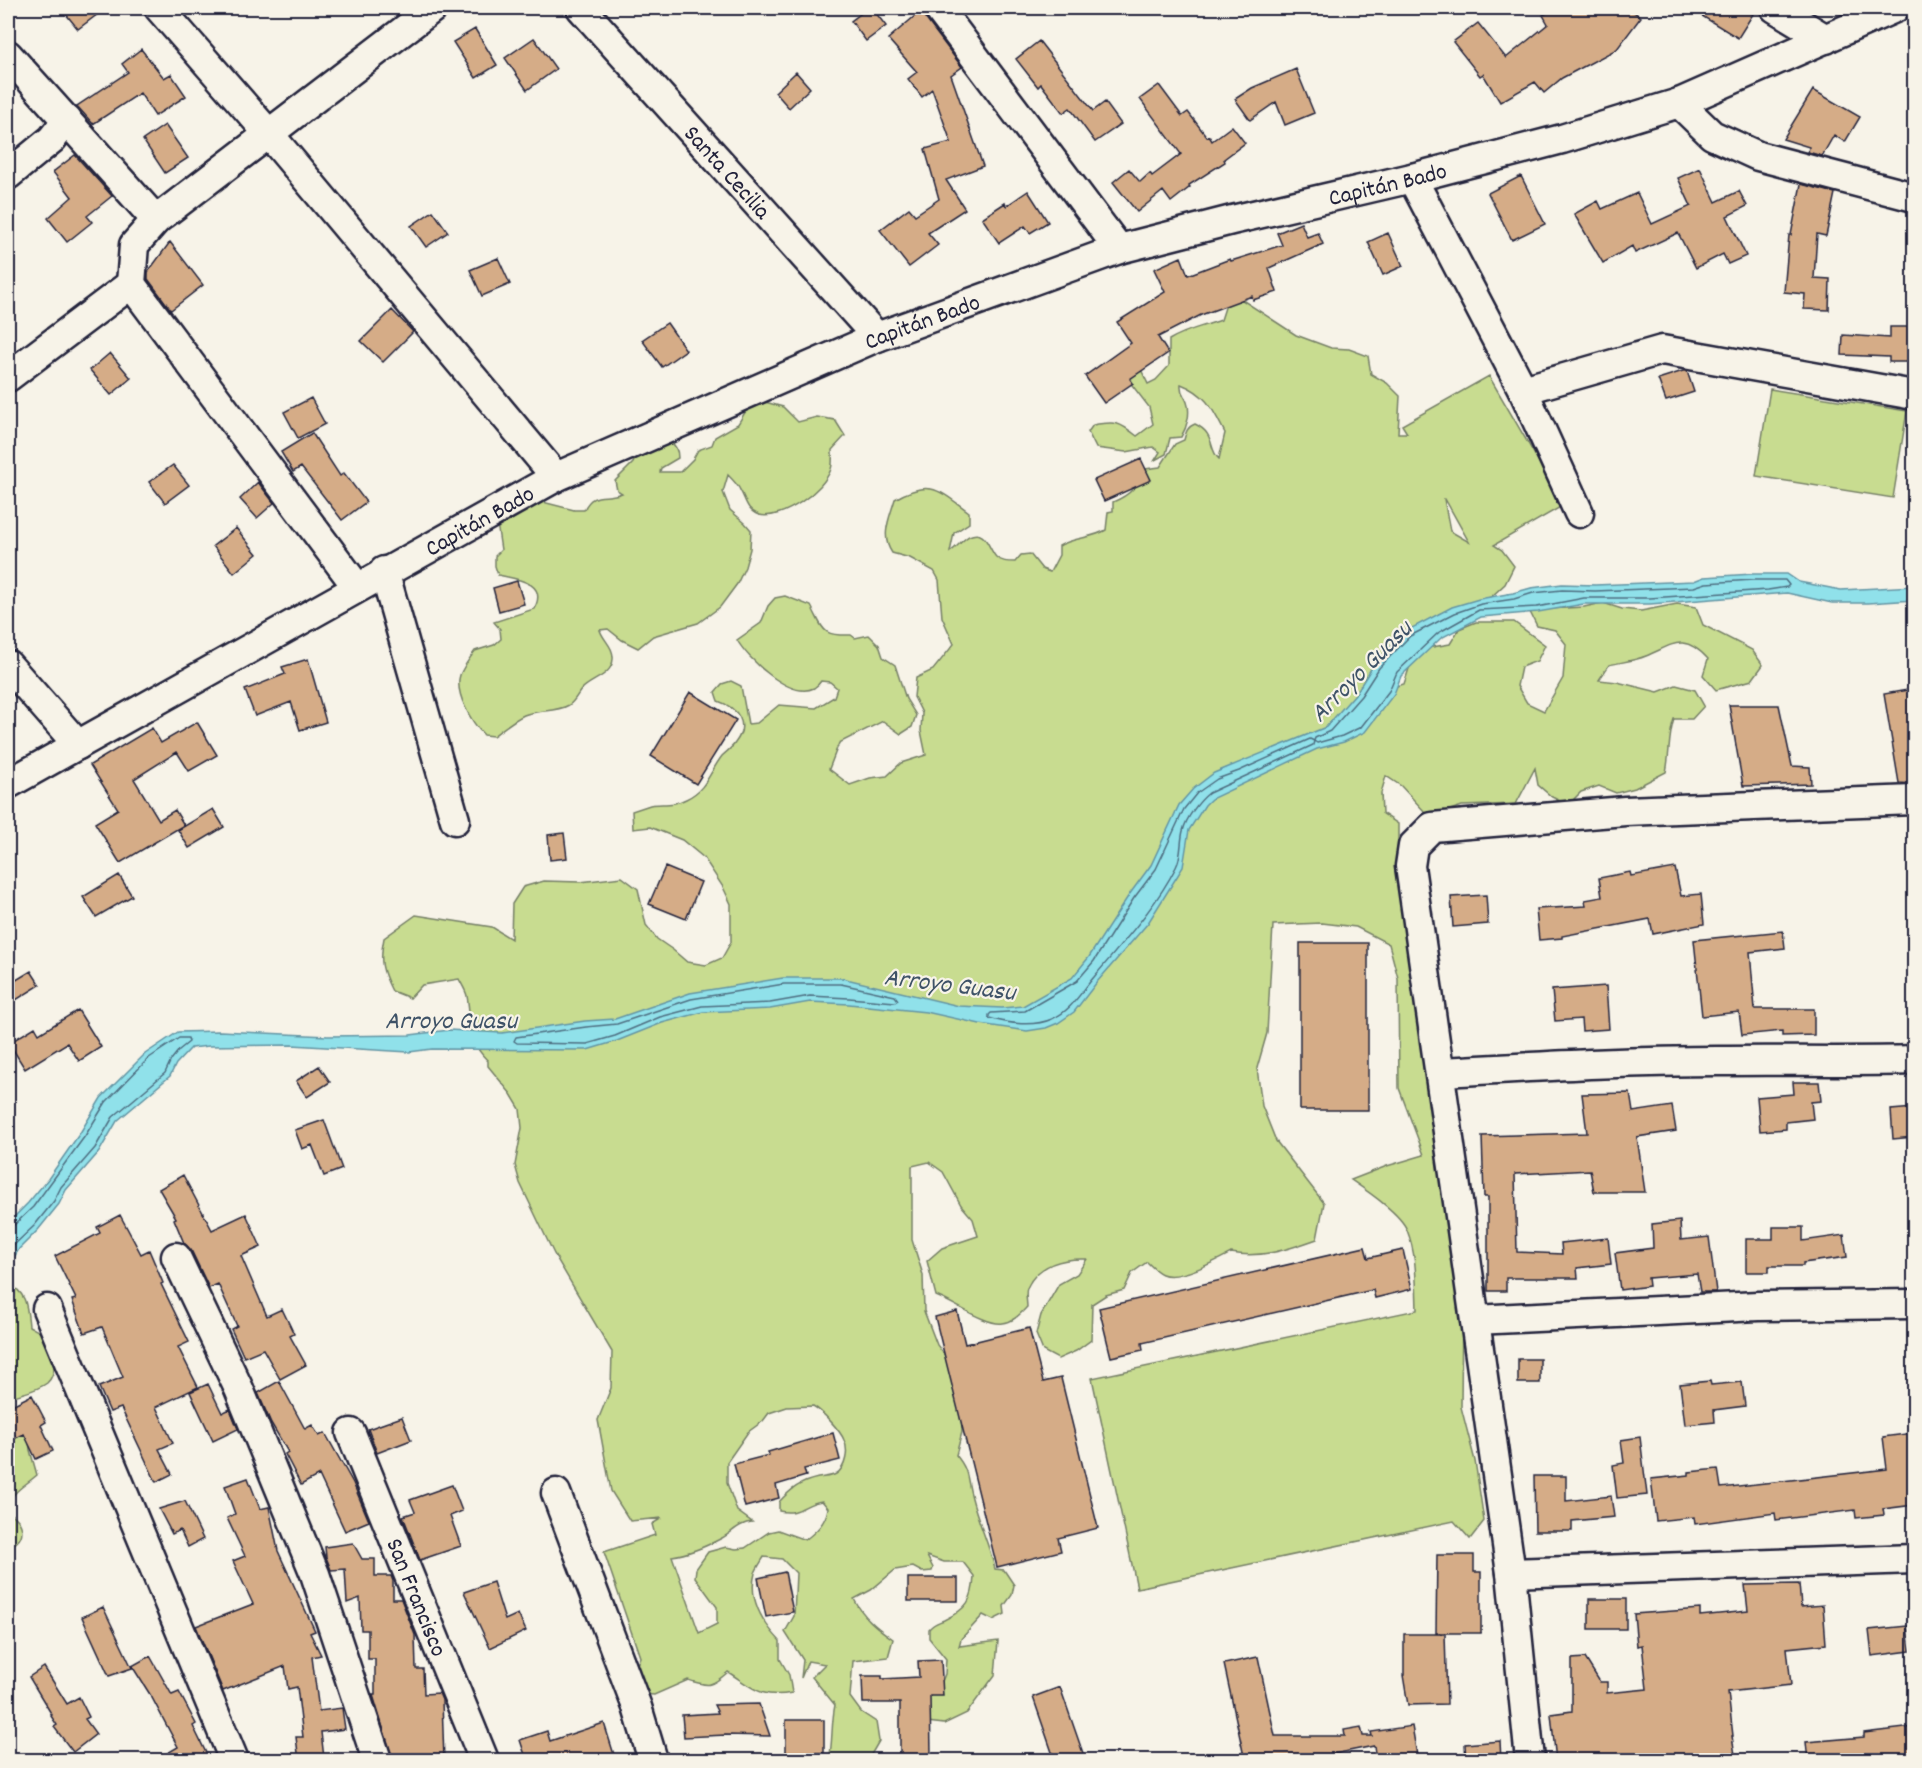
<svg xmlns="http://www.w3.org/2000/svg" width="1922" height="1768" font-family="Dekko,sans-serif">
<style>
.green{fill:#c8dc90;stroke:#757f66;stroke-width:1.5;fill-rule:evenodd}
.water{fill:#90e1ea;stroke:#6495a4;stroke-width:1.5}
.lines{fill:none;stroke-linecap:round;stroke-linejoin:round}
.shore{stroke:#4e6e81;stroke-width:1.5}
.building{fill:#d5ac87;stroke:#22223b;stroke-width:1.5}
.minor-casing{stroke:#22223b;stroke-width:33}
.minor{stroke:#f7f3e8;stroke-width:28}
.labels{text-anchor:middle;stroke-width:4.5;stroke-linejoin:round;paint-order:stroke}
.street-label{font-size:24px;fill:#22223b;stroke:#f7f3e8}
.water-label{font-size:26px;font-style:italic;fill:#3e5267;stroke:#f7f3e8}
</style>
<rect width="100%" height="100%" fill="#f7f3e8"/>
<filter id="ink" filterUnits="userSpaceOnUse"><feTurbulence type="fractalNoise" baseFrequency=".0167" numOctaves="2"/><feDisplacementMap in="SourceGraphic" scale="12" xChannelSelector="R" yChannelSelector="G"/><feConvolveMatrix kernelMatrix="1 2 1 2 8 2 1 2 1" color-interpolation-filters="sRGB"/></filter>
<g filter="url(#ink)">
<path class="green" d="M1230,292L1296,335L1331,348L1349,349L1368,356L1371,374L1387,383L1400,396L1398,433H1407L1402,425L1489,376L1564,505L1494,545L1502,550L1514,566L1505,584L1491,597L1439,614L1386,689L1404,684L1415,650L1450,644L1459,629L1476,622H1514L1545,645L1537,661L1521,667L1517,686L1527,703L1544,711L1563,678L1566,644L1555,630L1537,626L1529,610L1584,607L1603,603L1622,609L1641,611L1677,604L1696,607L1703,625L1752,650L1763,665L1752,680L1716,690L1703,675L1708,659C1683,632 1673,645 1646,656C1634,661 1621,662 1609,665L1599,680L1617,682L1658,692L1676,685L1695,690L1704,706L1692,719H1674C1668,737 1670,754 1666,772L1635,788L1616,793L1599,786L1581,792L1568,805L1552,797L1538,785L1535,768L1516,804L1462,806L1444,812H1425L1401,786L1386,776L1381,793L1382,813L1398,824V845L1405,869L1462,1303L1461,1407L1475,1461L1484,1521L1470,1539L1454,1521L1137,1588L1092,1378L1417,1310C1416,1283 1417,1255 1407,1230C1400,1213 1367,1191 1351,1180L1387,1166L1424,1155L1399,1088L1398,978L1389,944L1356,927L1322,923L1273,925L1267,1033L1257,1068L1262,1106L1276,1141L1324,1203L1317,1239C1289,1249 1261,1259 1231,1253C1216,1261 1179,1281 1162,1274C1157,1272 1151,1266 1147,1262L1132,1273L1124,1290L1106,1295L1092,1304L1091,1340L1076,1351L1058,1359L1043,1351L1036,1334L1041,1315L1059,1284L1077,1274L1087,1259C1063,1258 1038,1264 1027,1288C1025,1293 1027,1302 1027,1307C1020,1314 1013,1322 1003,1323C987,1326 953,1302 936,1296L927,1261L942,1248L978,1236L973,1219L961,1205L943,1172L929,1162L912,1166V1240L923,1275L924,1311L937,1345L949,1361L960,1396L962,1432L956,1455C970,1472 966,1478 972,1498C978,1522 989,1544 995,1569L1004,1570L1014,1585L1012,1595L1004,1606L1005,1614L993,1620L983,1615L961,1639L959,1646L998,1641L995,1675L967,1713L944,1724L927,1722L914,1694L938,1691L945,1674L946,1659L929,1638V1629C934,1623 937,1623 944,1620C967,1609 973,1600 974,1576L963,1562H944L927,1556L933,1568L932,1571L922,1572L913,1567L895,1570L871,1590L854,1599C863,1617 877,1628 893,1639L888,1657L853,1661L850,1697L861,1712L876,1722L879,1741L868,1760H829C833,1742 831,1724 835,1705L812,1677L825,1664L808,1661L801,1678L803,1660L785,1632L794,1616L796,1573L782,1559L764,1557C761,1562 757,1568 755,1573C748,1599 763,1623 780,1641V1659L789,1675L792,1693C761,1699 753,1688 728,1672C711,1687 709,1687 688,1680L654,1695L645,1694L636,1667L640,1657L604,1552L655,1535L652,1524L662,1518L630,1521L611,1491L598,1420L611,1388L612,1352L554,1254L520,1183L515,1165L522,1128L520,1109L511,1094L488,1066V1061C463,1035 473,1027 467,996C466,991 462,985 459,979L422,985L410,998L392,991C382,971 379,961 384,938L416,915L492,927L511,939L512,904L523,887L544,881L580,882L622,877L638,889L646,925L657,939L673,950L687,962L706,965L722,958L731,942V904L723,887L704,858L682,840L650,827L633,829L632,811C638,809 644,807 650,805C663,803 673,806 686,799C707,789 709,773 722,756C726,752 732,748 735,743C750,724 738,708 718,701L715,692L722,684L731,681L741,686L748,724L757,723L779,705L816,708L834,697L837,688L830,682L821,681C819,684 817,686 814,688C790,700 747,658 737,640L761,623L768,606L775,598L785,596L811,606C824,630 821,636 851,635L855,638L869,635L879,645L883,657L895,665L906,699L916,715L912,727L901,734L883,721L839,743L829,769L850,785L870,778L887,776L901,763L926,755L921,731L922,713L914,697L916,678L933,670L954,644L942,617L939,580L934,571L910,558L892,553C880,536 890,517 895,499C930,478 940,491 969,512V523L954,533L950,552C956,548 962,540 969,536C986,528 988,548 996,557C1001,562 1008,562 1015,562L1021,555L1030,554L1042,569L1050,572L1059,555V546C1074,537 1091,539 1106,530L1108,512L1113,511V502C1132,494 1136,487 1145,469L1160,467L1175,444L1184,440C1186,432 1187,427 1195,424C1216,434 1208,449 1219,459L1225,433C1213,410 1207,394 1181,384C1180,393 1184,394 1187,402C1191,413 1187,427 1181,437L1170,438L1166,454L1155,460L1160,452L1153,447L1126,452L1096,448L1088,432L1093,425C1116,421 1119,422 1137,436L1153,424L1149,407L1132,385L1130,367L1136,359L1148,384L1156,380L1169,366V340C1187,329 1202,327 1221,320ZM1444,499H1445L1469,542L1450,531ZM813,1406C822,1411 840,1430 844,1440C849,1450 846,1468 836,1474C831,1477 823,1477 818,1478C800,1482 791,1489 779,1502V1511C800,1516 804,1503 822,1501L828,1508C826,1522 817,1531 805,1540L778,1530L769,1532L745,1548L736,1549L726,1547L708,1552L696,1569L695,1577L717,1607V1624L699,1633L672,1556C688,1554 707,1546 722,1538C733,1532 739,1523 752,1522L737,1511L727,1483V1462L748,1432L763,1421L769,1413L787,1407Z
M1770,389L1907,411L1893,498L1756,476Z
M765,402L783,407L798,422L817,417L835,420L845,436L832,450C832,456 833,464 831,469C824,490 782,521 759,515C746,510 746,500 740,490C738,485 732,479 728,475L723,492L730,510L745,523L751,530L750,549L745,567L737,584L720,607L698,623L653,636L638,648L622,640L608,629L600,630C603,640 614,647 613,659C612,676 591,679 581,690C577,695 575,701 569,705C555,713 539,709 524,715C513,720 503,729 493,736L484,735C472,723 454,693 460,675C463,667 470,658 475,651L494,645L501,639L500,629L494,622L534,609C549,582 516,579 498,575L495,566V556L501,550L497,523L535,500L574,510H584C593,490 605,500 622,493L617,490L615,481L633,463L637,455L670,442C676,445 678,451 678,458L661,468L660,472H680L693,459L698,450L712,445L715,437L738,424L747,409Z
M8,1284C27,1292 27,1307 29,1326C36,1330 43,1333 49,1339C57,1349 57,1374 47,1383C35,1392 21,1393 8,1398Z
M28,1434L30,1450L37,1475C25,1486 9,1492 8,1510C11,1514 15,1516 18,1520C26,1532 21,1543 8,1546V1438Z"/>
<path class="water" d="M1753,574H1787L1799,582L1841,590L1914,586V600L1868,603H1832L1787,593L1650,604H1584L1538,612L1481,617L1441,638L1401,676L1394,694L1365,732L1344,742L1317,749L1211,799L1205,805L1189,830L1183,867L1148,923L1097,982L1074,1012L1058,1023L1046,1028L1027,1031L980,1024L926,1012L849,1004L810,1002L770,1009L703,1012L662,1023L617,1041L587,1050L432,1049L409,1052L292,1045L209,1046L191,1048L176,1064L170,1076L117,1121L99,1152L66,1190L59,1204L38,1230L19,1249L8,1267V1223L28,1203L48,1179L80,1133L101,1098L145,1054L178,1032L220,1031L328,1036L410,1035L449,1030L502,1033L585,1021L615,1019L690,993L783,978H842L959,1006L1002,1008L1023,1006L1072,978L1089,957L1129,895L1151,865L1179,805L1193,789L1214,773L1326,727L1356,693L1374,664L1406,631L1452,607L1479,599L1513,593L1531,588L1562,584L1595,585L1694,581L1704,577Z"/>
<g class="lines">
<path class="shore" d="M1753,580H1785L1789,585L1787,587L1768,590L1650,598H1584L1537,607L1479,610L1438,633L1397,672L1389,691L1361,727L1342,736L1317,743L1314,741L1315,738L1330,731L1361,696L1379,668L1410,636L1455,613L1481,604L1514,599L1533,593L1562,590L1595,591L1694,587L1706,583Z
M1310,739L1314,741L1313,745L1209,793C1199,801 1186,818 1183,831C1180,842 1182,856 1176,867C1155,908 1123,942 1094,977C1081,992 1072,1010 1052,1019C1034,1027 1009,1024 989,1018V1015L991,1013L1025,1011L1077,981L1094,961L1134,898L1156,869L1184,809L1197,793L1217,779L1239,771Z
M784,984H841L895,996L898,1000L895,1002L849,998L810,996L770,1003L702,1006L660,1017L615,1036L587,1044L517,1043L514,1041L516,1037L586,1027L617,1024L691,999Z
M8,1227L14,1225L33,1207L85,1136L106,1102L149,1058L179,1038H188L189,1042L179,1050L171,1060L165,1073L113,1117L95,1148L61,1187L54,1201L34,1226L14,1245L8,1255"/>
</g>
<path class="building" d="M61,8H106L78,29Z
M868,8H872L886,26L866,41L851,21Z
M1556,8H1628L1641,17L1617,49L1562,78L1544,93L1535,82L1500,102L1483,74L1480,76L1453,42L1478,23L1506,58L1548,24L1543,15Z
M1689,8H1743L1753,14L1738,38Z
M922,10L925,18L962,67L951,75L983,166L946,180L965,209L928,233L938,245L909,267L880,230L909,208L915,215L939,199L925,149L951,142L932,89L922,97L908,79L917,72L888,39Z
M475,29L497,65L476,78L453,42Z
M534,38L556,69L527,90L505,58Z
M1039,41L1093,111L1105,102L1121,124L1095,142L1070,108L1063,113L1041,84L1038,87L1016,59Z
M141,49L164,78L171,74L186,96L155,116L140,93L93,124L77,106L128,72L122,64Z
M1296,69L1314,113L1285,125L1276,102L1250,120L1235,99L1252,88Z
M796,72L810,88L789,108L775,92Z
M1159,85L1182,116L1188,112L1207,137L1209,136L1212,141L1232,126L1245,143L1224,159L1225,162L1189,185L1190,187L1171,202L1163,191L1137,212L1113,182L1129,169L1140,182L1150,173L1152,176L1181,154L1140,99Z
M1813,90L1860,117L1845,142L1834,135L1822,156L1808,152L1809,147L1783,139Z
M165,125L188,158L165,173L143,140Z
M75,155L112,196L87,216L92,222L67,242L48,218L72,197L53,172Z
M1700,168L1716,202L1739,191L1747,206L1727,216L1746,256L1728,264L1723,254L1696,268L1678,233L1635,253L1632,246L1603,263L1574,214L1598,201L1602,209L1637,193L1652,224L1691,206L1678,178Z
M1521,176L1545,224L1512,240L1488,193Z
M1801,184L1835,193L1826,236L1817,234L1814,278L1830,279L1829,310L1804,309L1805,294L1784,292L1789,235H1791Z
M1028,191L1048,222L1030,233L1025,226L999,243L982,218L1005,203L1006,206Z
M433,211L448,232L426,247L411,226Z
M1301,223L1307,237L1318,233L1323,244L1269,268L1277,292L1253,300L1252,296L1201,315L1158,337L1168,353L1130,379L1133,383L1104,403L1085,376L1131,343L1117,322L1165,292L1154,269L1181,257L1188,275L1230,259L1231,261L1282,245L1277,233Z
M1388,233L1403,266L1383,275L1368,242Z
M170,242L203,285L171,310L148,279V272Z
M498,258L510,284L482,296L470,270Z
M392,310L413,332L383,362L361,341Z
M667,323L686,350L662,367L642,340Z
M1890,327H1914V362H1889V357L1842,355L1843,335L1890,338Z
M110,353L131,378L111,395L90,370Z
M1683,371H1687L1694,392L1666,401L1658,379Z
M311,398L325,424L298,438L284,412Z
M312,433L340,476L344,473L366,502L342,520L301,467L293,472L281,452Z
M1141,459L1151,480L1104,501L1094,480Z
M173,465L189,485L165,503L149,482Z
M258,482L274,503L257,518L240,499Z
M236,528L257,554L234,573L213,546Z
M517,581L524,604L499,611L493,588Z
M308,659L326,722L300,730L291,702L255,716L245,690L285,674L282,667Z
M1914,689V784L1899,783L1884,694Z
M690,692L736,720L696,784L651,756Z
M1729,705H1779L1792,766L1810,767L1811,784L1743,786Z
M197,722L217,755L189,771L177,752L134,779L159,820L175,810L184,825L120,863L95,823L118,809L90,765L152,728L161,743Z
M213,809L224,827L189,848L178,830Z
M564,833L567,858L550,860L548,835Z
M665,867L701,882L686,919L649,904Z
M1675,868L1681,896L1701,894L1704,924L1653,934L1650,919L1562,936V938L1539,940L1536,909L1586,906L1585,900L1602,897L1599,878L1630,872L1631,876Z
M119,875L132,896L96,917L83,897Z
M1486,895L1488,924L1453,927L1451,897Z
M1783,931L1785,948L1750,952L1755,1009H1814V1035L1782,1036V1031L1742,1035L1739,1012L1702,1016L1694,940Z
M1300,943H1368V1110H1300Z
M31,971L40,985L8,1005V985Z
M1606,986L1609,1029L1582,1031L1581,1019L1555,1021L1552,990Z
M78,1010L101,1047L79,1061L67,1043L25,1069L9,1043L35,1027L39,1034Z
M319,1066L330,1082L307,1097L296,1081Z
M1793,1082H1819L1821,1101L1811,1102L1813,1119L1786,1122V1129L1760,1131L1757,1097L1794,1094Z
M1630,1093L1633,1112L1672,1106L1676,1131L1637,1137L1645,1192H1594L1590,1170L1515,1174L1517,1252L1562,1254L1561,1243L1608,1238L1611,1264L1577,1268L1578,1278H1506V1291H1488V1197H1484L1482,1136L1587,1133L1582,1094Z
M1914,1108V1137L1893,1139L1891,1110Z
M324,1120L342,1169L324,1176L312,1145L302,1149L295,1130Z
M183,1175L212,1230L246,1214L261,1247L241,1256L267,1316L282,1309L294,1334L290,1336L306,1365L280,1379L263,1349L244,1357L231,1329L237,1326L218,1284L209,1288L191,1250L184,1243L174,1219L176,1218L159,1189Z
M120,1215L141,1254L149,1250L163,1283L161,1284L189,1342L178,1347L198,1387L156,1407L173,1443L159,1449L172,1474L156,1482L121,1408L110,1412L99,1387L123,1377L102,1327L84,1333L72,1300L76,1299L55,1256L100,1233L97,1227Z
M1680,1221L1681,1240L1709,1237L1716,1292H1700L1697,1274L1648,1278L1649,1286L1620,1290L1615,1253L1653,1248L1652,1224Z
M1773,1227H1803V1241L1844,1235L1847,1257L1803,1263V1266H1769V1272H1746V1239H1773Z
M1365,1247L1368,1258L1403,1250L1412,1289L1375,1298L1373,1290L1142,1343L1143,1350L1111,1357L1099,1308Z
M957,1311L965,1344L1029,1328L1043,1382L1061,1378L1098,1528L1058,1538L1061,1551L997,1567L935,1317Z
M1518,1359H1540V1383H1518Z
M279,1381L305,1429L312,1425L319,1436L325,1433L353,1483L369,1521L345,1531L319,1475L301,1485L285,1454L288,1452L271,1423L258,1393Z
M1710,1381L1711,1385L1742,1382L1745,1406L1714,1410L1715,1422L1685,1425L1680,1384Z
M208,1384L222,1413L230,1409L238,1429L213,1441L190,1392Z
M32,1395L46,1422L41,1425L53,1451L36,1459L24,1434L16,1438L8,1421V1407Z
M402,1417L411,1440L377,1453L368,1429Z
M833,1433L840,1460L804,1469L806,1476L776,1485L779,1498L745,1507L734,1464L769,1455L768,1452Z
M1914,1433V1468L1910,1469L1914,1505L1883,1509L1884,1515L1856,1518L1855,1510L1776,1520L1775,1513L1695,1524L1694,1517L1656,1521L1651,1479L1689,1475V1472L1718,1469L1721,1488L1887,1469L1883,1437Z
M1640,1437L1647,1495L1617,1498L1613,1465L1624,1463L1621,1440Z
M1534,1476H1566V1501L1611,1496L1614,1517L1572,1521V1531H1535Z
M248,1478L260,1509L269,1507L278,1551L315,1631L310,1633L321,1655L312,1657L319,1711L342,1708L345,1729L321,1732L324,1758L299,1761L296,1737H303L297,1687L288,1689L285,1666L223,1691L196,1626L253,1604L233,1561L245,1556L227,1518L235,1514L225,1486Z
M452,1485L462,1511L450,1516L461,1546L420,1560L403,1516L415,1512L410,1500Z
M185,1501L203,1539L188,1547L180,1530L172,1534L159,1509Z
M353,1543L362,1559H375V1576H391L393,1581V1599H401L415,1635L416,1669H423L424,1694L439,1693L442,1700L444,1761H393L373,1695H375V1659H368V1630H361L360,1598L347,1603L345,1569L331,1570L326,1557L325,1547Z
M1437,1555H1474V1572H1481V1633H1436Z
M785,1572L793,1612L766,1617L758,1578Z
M908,1578H958V1601H908Z
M493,1582L505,1620L518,1614L526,1631L490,1648L464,1592Z
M1799,1584L1801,1607L1823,1605L1826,1644L1787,1648L1791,1685L1728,1692L1733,1736H1732L1736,1761H1556L1551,1714L1572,1711V1659L1585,1658L1600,1682H1607V1693L1647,1689L1642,1645L1637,1646L1634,1614L1700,1609V1616L1748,1611L1745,1585Z
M1589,1599H1626V1629H1589Z
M103,1607L132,1668L109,1676L82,1617Z
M1907,1626L1910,1651L1872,1656L1869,1630Z
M1404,1634H1445L1447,1704L1408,1705L1403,1675H1404Z
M150,1656L172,1695L179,1692L196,1724L193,1726L210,1761H154L178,1747L151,1696L132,1666Z
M1258,1657L1275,1736H1345L1344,1730L1361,1727L1363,1736H1372L1371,1732L1412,1726L1418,1761H1376L1374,1746L1324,1756L1325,1761H1294L1293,1757L1277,1761H1245L1224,1664Z
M941,1660L943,1696H930L931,1754L900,1755V1703H863L862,1676H882V1679L919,1677L918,1661Z
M44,1667L67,1704L79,1697L89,1717L85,1719L96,1734L73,1752L54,1727L57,1725L51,1716L52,1715L29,1677Z
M1060,1687L1084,1756L1072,1761H1055L1033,1697Z
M759,1704L770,1736L726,1735L684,1737L682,1715L718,1713L714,1705Z
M786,1720H824V1753H786Z
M604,1723L616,1761H527L520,1740L547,1731L550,1741Z
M1913,1727L1914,1761H1808L1806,1742L1864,1737V1733Z
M1500,1741L1501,1761H1466L1465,1744Z"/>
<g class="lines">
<defs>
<g id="minor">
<path d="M159,8L269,134L556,477"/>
<path id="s1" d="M581,8L877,337"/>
<path d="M938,8L1119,249"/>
<path d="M1775,8L1826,39"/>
<path d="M8,55L156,220"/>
<path d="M1679,103L1712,135L1758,156L1914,197"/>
<path d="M8,175L52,139L67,120"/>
<path d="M1412,178L1523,390L1579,513"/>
<path d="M8,377L131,284"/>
<path d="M1523,390L1662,350L1914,395"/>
<path d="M384,571L455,820"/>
<path d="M357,587L131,284L134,245L156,220L433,8"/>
<path d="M8,665L78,745"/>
<path id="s2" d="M8,784L556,477L877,337L1119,249L1232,220L1412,178L1562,139L1679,103L1895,8"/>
<path d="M1440,1072C1532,1067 1625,1061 1718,1061C1784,1060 1849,1062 1914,1060"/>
<path d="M176,1257L239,1389L315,1574L377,1760"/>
<path d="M47,1309L234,1760"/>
<path d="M1475,1320L1758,1306L1914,1304"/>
<path id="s3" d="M351,1433L484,1760"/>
<path d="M556,1493L637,1707L653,1760"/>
<path d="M1511,1573L1914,1559"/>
<path d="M1530,1760L1511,1573L1410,866L1413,846L1432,827L1625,811L1914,800"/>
</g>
</defs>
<use href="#minor" class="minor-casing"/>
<use href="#minor" class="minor"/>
</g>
</g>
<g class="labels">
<g class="street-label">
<text dy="8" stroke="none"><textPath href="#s1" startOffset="220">Santa Cecilia</textPath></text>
<text dy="8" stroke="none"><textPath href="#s2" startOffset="1512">Capitán Bado</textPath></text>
<text dy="8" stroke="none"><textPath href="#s2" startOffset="1026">Capitán Bado</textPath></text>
<text dy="8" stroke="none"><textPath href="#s2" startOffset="540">Capitán Bado</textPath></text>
<text dy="8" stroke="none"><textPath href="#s3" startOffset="177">San Francisco</textPath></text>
</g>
<g class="water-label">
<text transform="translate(1360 670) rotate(-45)" y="9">Arroyo Guasu</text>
<text transform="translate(950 983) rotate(7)" y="9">Arroyo Guasu</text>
<text x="451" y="1028">Arroyo Guasu</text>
</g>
</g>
<rect width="1922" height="1768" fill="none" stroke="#f7f3e8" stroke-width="30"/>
<rect x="15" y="15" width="1892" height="1738" fill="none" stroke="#22223b" stroke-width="2" filter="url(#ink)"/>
</svg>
